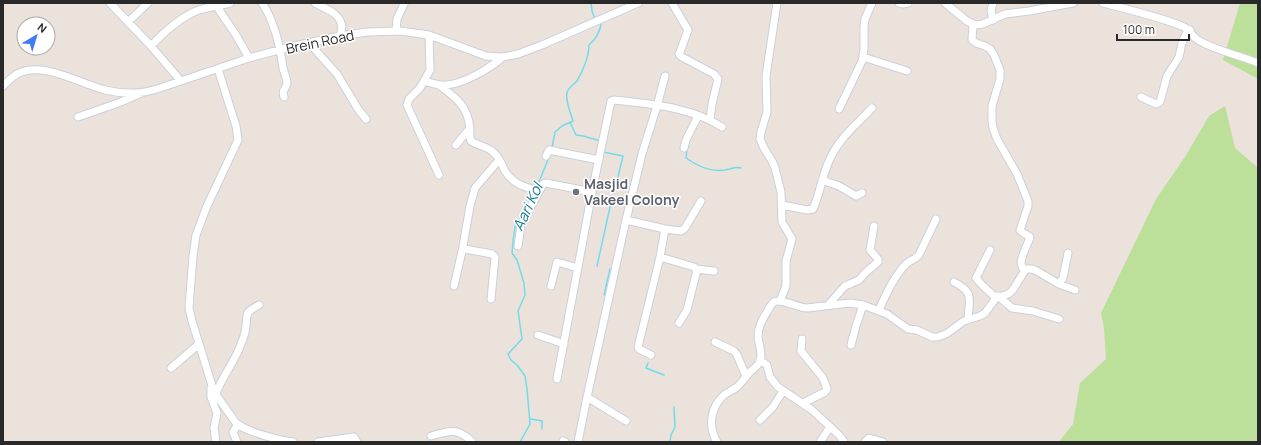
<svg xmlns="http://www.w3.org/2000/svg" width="1261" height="445" font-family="Manrope,sans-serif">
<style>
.green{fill:#bce099}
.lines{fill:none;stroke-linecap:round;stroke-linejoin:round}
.stream{stroke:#71dceb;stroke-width:1.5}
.minor-casing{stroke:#cad0db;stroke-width:9}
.minor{stroke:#fff;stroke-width:7}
.worship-dot{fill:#6b7280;stroke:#fff;stroke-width:1.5}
.labels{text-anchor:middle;stroke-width:3;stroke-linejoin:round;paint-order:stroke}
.street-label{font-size:14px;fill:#292929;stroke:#fff}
.worship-label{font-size:14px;font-weight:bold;fill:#5b616d;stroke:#fff;text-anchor:start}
.water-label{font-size:15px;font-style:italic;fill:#117b96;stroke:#fff}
</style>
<rect width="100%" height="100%" fill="#ebe2dc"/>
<path class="green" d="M1240,3H1258V79L1223,60Z
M1225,106L1235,148L1258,168V442H1059L1073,424L1080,383L1106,359L1104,328L1101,313L1156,199L1185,157L1209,116Z"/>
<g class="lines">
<path class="stream" d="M591,3L592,11L595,19
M570,122L576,135L583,136L601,141
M552,148L555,132L562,126L573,121C571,113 565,101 567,93C568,87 574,85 577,81C583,71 589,56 589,45C596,39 599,34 601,25L600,24
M687,150L686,158C697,166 711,172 725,170C731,169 736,166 741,168
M603,152L623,156L614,193
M537,187L549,157
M597,266L612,198
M604,295L610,269
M648,363L646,368L664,375
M531,419L542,421V429
M520,442L530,424L527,389L525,376L517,365L511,360L508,354L522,339L518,311L525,295L524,283L517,260L512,253L513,242L515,227L525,210
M670,442L671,435L675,427L674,407"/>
<defs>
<path id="minor" d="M110,3L151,46L180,80
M262,3C275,22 280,46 283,68C284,73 287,78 287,83C286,90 281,89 284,97
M315,3C323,8 338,12 341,23C343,27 341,32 340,36
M672,3L688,30L680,52L679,54L682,57L714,74L718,79L712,104L710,119
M777,3L766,76L767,112L761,132L760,139L764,148L772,161L775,168L781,192L782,222L792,239L786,261V286L780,301
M899,3L903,4L908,3
M945,3L967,21L975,25L983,24L1005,14L1029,11L1073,3
M993,3L991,10L993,20
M1103,3C1130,10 1156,16 1182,26C1190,29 1191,36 1198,40C1216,51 1239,55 1258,63
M215,4L236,35L249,58
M128,22L148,3
M396,31L397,19L404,4
M429,35L430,70L420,88L409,99L407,105L439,175
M309,43L337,74L358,109L366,119
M151,46C164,32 178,19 196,11C207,7 219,6 230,3
M863,57L907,71
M218,69L236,126L238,140L207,206L196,235L193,256L189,308L192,321L214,392L236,423C247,432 278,440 293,442
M424,81C432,83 439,86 446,85C464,84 490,68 503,57
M439,85C453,96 465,103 469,122C470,128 469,135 471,141C478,146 487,146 493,152C499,157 502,164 505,171C513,184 524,187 539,191
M3,86C7,82 12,77 17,74C41,60 81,84 105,90C122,94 141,94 157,89L249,58L290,47L340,36L367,32L400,31L429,35L486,56L503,57L518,54L542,45L638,3
M1141,97L1156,104L1160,102L1167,76L1179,57L1182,43L1186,34L1190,30
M839,109L862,61L864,50V27L865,19L872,3
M78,117L121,102L141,93
M456,145L470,128
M684,148L686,140L698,116
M546,156L549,150L599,160
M822,180L839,186L856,196L862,193
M782,205L807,210L813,209C820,194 822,176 829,161C838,139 856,125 872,108
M626,220L665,229L681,231L685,228L701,201
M518,246L521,225L543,184L546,183L592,192
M990,250L976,278L982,285L996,298
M660,257L694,267L697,270L687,310L679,323
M696,269L714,271
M1024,269H1031L1035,270L1059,284L1075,290
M954,282C975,293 969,299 968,319
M1059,284L1063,278L1068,253
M454,286L463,247
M551,286L557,262L578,268
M998,296L1012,308L1033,311L1059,319
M491,299L495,257L492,254L465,249L463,246L470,206L475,188L499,160
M828,305L845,286L859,280L865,273L878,262V259L870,250L874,226
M879,310C885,296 895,275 906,264C910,260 915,260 919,255L936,219
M538,335L564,344
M802,339L801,351L823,378L827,389L825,392L803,403
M715,342L734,351L737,355L746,376
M851,345L856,326L863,305
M651,355L639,349L638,347L660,257L665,229
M760,360L767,365L770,377L778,387L812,410L839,435L844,442
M171,368L199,344
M557,379L592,192L611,101L614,100C649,104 692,107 722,127
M211,388V397L217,413L214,428L216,442
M216,394C222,376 235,362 241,344C243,339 246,332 246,326C247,312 246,312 259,305
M587,397L626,421
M760,420L773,407L783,391
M431,436C448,431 458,427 472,442
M563,441L565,442
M237,442L233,432L238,424
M318,442L354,437L357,442
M578,442L587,397L626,220L642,154L657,106L665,76
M717,442C708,426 710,408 724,395C728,392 733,390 737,387C742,383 745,377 749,373C753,369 758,366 760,361C763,354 759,345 758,337C758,327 762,320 767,312C769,308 771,304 774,302C781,298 798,308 807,308L850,303L863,305L887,314L908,329L917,330L932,337H937L946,334L964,321L980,316L985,313L996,298L1008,294L1012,291L1024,272C1024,268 1021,267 1021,263C1021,256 1028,244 1030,237L1022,232L1020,230L1028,206V201L1017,174L997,139L993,128L992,121V106L1000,79V70L994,55L990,49L985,46L976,43L972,40L973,24
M820,442L830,427
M865,442L869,438L883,442"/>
</defs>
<use href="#minor" class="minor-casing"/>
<use href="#minor" class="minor"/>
</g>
<circle class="worship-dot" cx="576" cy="192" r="4"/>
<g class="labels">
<g class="street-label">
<text transform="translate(320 42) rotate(-12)" y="5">Brein Road</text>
</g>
<g class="worship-label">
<text x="584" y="189">Masjid<tspan x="584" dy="16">Vakeel Colony</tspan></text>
</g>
<g class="water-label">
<text transform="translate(528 207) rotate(-65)" y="5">Aari Kol</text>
</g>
</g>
<rect width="1261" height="445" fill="none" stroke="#292929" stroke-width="8"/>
<g transform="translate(36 36) rotate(38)"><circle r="19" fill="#ffffff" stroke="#a9a9a9"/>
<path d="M0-3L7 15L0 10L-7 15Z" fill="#407bf4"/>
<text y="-6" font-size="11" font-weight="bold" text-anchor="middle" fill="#292929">N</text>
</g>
<path d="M1117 34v6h72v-6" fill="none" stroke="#292929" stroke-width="2"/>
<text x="1123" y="34" font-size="12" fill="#292929" stroke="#ffffff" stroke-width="3" paint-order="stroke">100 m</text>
</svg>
